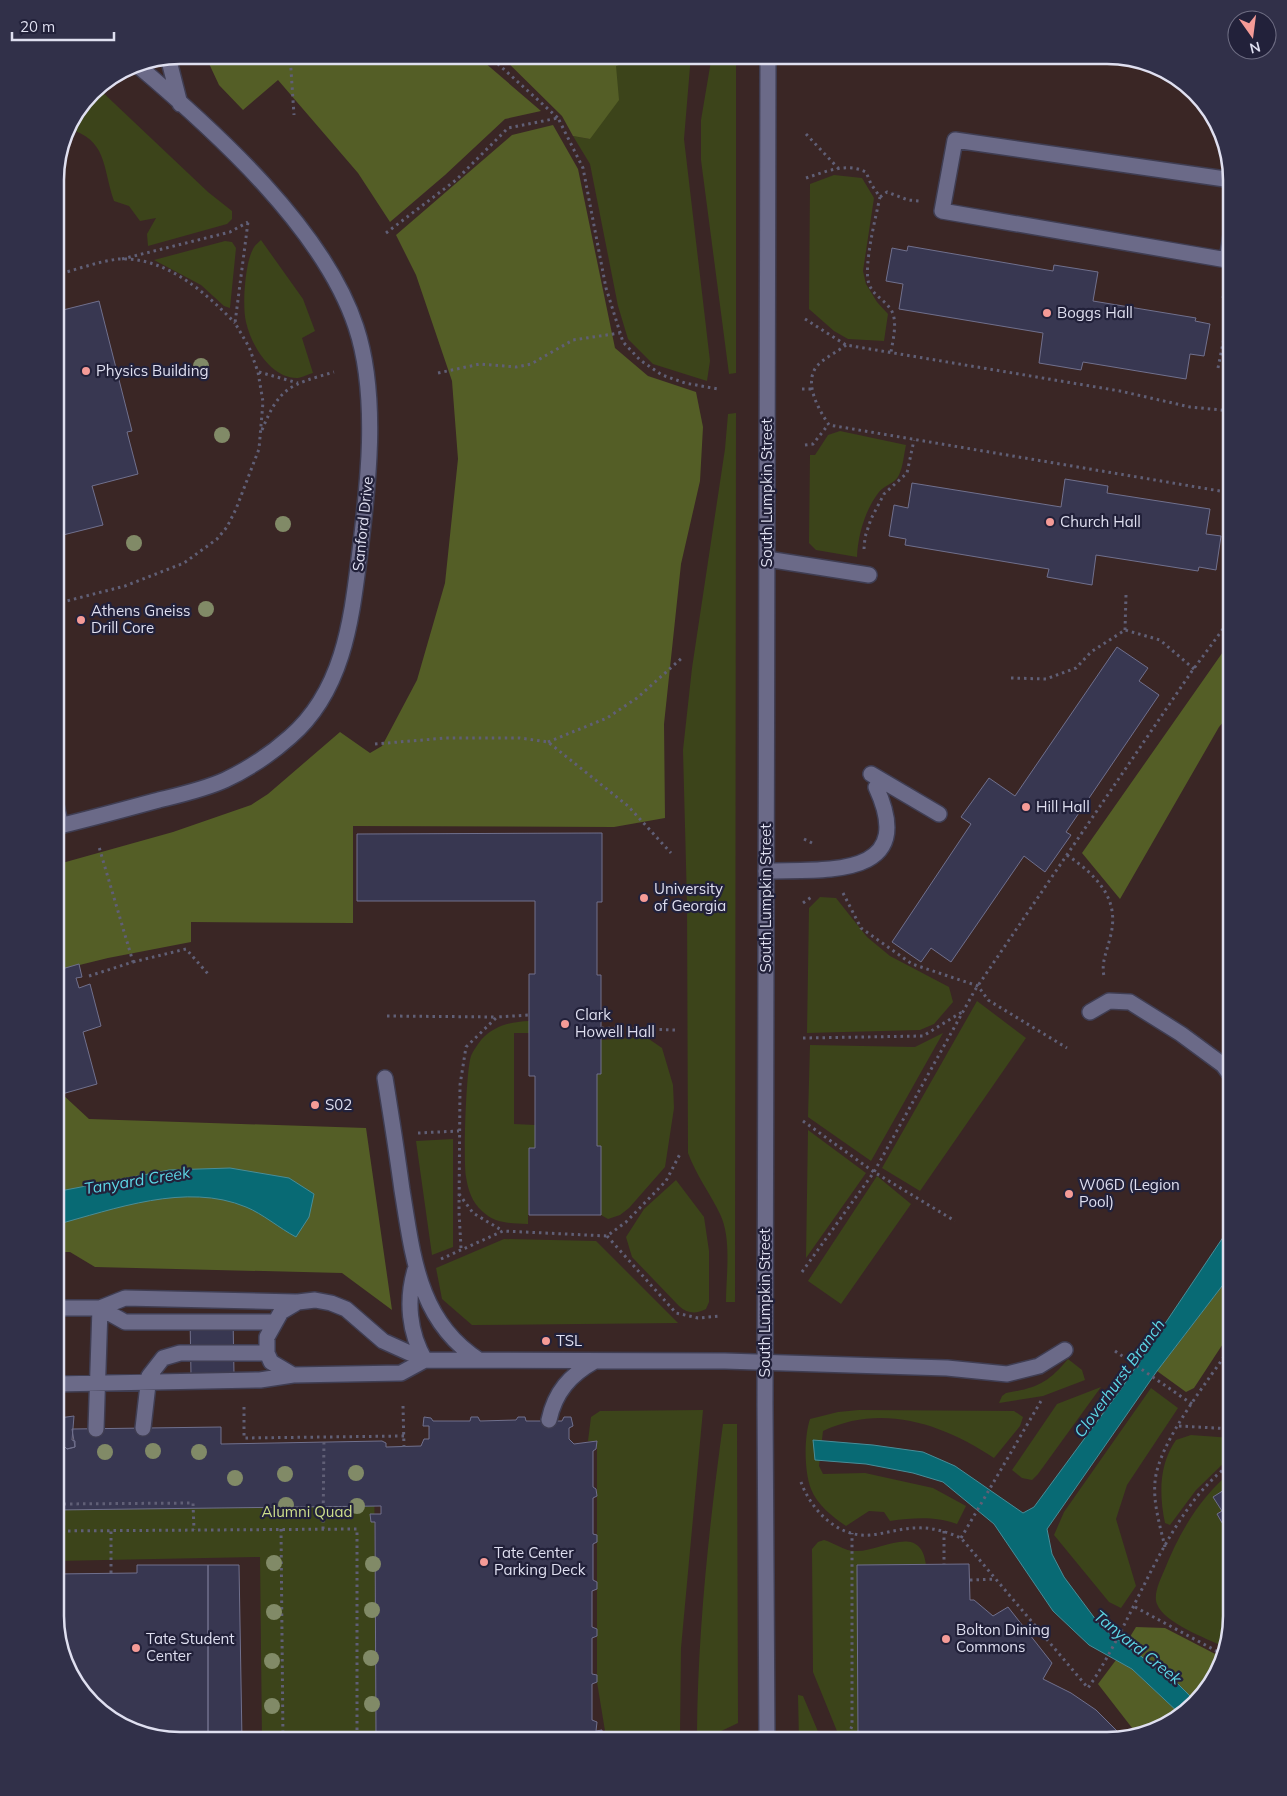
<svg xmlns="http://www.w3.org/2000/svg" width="1287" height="1796" font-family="Mulish,sans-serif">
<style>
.education{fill:#3a2625}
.green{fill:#3c441a}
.forest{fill:#545e26}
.water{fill:#086a74;stroke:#488d99}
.building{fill:#383751;stroke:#70708d}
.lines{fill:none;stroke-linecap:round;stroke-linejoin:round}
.lane-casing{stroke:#3f3d52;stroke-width:18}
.street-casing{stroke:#3f3d52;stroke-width:18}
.secondary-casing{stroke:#3f3d52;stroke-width:18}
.path{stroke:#605f76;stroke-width:3;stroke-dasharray:2.5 4;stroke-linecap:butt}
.lane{stroke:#6b6a88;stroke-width:15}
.street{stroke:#6b6a88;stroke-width:15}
.secondary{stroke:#6b6a88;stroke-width:15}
.tree{fill:#818a67}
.poi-dot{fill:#f59b97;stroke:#22213a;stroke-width:2}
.labels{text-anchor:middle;stroke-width:4.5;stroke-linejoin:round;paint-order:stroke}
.poi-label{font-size:15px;fill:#dfdff0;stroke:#22213a;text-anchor:start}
.street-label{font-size:15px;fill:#dfdff0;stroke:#22213a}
.park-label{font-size:15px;fill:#cedf8b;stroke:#22213a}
.water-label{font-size:16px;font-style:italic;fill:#5dd7e6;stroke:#22213a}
.rim{fill:none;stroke:#dfdff0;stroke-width:2.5}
</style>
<rect width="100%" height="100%" fill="#22213a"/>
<path class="education" d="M180,55H1115L1170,72L1215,117L1232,180V1617L1215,1678L1170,1724L1108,1741H172L117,1724L72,1679L55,1616V171L68,125L97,86L132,64Z"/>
<path class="green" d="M651,55H691L684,139L710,361L707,381L653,364L628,339L618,306L590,164L573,136L590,139L616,65Z
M712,55H736V373L729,374L701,160V120Z
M97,87L208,192L232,211V219L227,224L148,246L147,234L156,218L140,221L129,206L114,201C102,166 108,140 67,128Z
M834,175L862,178L874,198L863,271L866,284L877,302L888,314L884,341L848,339L834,331L809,309L810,184Z
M261,240L303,299L315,331L302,338L313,373C309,374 303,377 298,378C271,379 251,345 246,322C242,306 245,263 253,249C254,246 258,243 261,240Z
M225,241L232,242L236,248L230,308L224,306L201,285L154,260Z
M736,413L735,1302H726C726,1275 732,1239 720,1214C710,1193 696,1175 688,1153L687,903L683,750L692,668L725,449L728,414Z
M840,431L906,445C904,454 903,467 899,475C895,484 884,485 879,492C865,510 858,535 857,557L816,550L809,543L810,455H815L828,435Z
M820,897L836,898L867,937L890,956L949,987L953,1002L934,1024L920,1030L807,1033L809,908Z
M977,1001L1026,1038L920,1191L882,1168Z
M529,1021V1033H514V1124L535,1125V1148H529L528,1224C511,1223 495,1224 482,1211C472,1202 468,1190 466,1177C463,1160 466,1070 471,1056C473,1051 478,1044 481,1040C495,1025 510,1022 529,1021Z
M943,1033L871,1161L808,1117L810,1045L915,1047Z
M646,1037L662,1048L673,1085L674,1108L665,1167L629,1208L620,1215L608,1219L601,1215V1146H597V1074H601V1040Z
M808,1130L866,1173L806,1258Z
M453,1139V1247L432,1255L416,1141Z
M877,1176L911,1204L841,1304L808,1281Z
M676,1180L704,1217L709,1251V1302L706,1309C696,1314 688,1314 679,1306L632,1257L626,1237L644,1209Z
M504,1239L596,1241L678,1323L472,1325L442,1299L436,1268Z
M1068,1359L1082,1370L1085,1380L1043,1396L999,1403L1002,1396L1006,1393C1037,1388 1048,1383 1068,1359Z
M1101,1387L1038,1474L1032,1480L1022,1478L1012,1470L1057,1404Z
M1151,1388L1178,1408L1127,1485L1116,1519L1136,1586L1121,1608L1109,1602L1054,1535L1064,1512Z
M703,1410L681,1648L680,1733L605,1731L597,1682V1441H588L591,1417L600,1411Z
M859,1410L1014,1411L1023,1417L1020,1426L994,1458C943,1424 882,1403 823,1431L819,1466L823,1474L865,1473L933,1488L966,1506L957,1524C934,1516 914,1518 890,1521L884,1512L869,1511L846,1526C833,1517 817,1505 811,1489C804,1471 804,1437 810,1419L838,1412Z
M723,1424H737L738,1723L715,1734L697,1733C698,1629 709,1527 723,1424Z
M1191,1435L1232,1438V1455L1196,1490L1170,1525L1165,1523C1159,1495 1159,1464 1176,1440Z
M55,1444H374L376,1741H262L260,1557L55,1561Z
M1232,1471V1485L1214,1497L1222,1511L1217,1514L1232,1540V1617L1224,1647C1206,1638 1164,1623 1157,1604C1153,1595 1160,1580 1164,1571C1179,1533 1200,1497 1232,1471Z
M824,1540C835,1543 845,1552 857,1551C882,1551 921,1522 926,1565H857L858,1741H841L813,1672L812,1549L818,1542Z
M798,1695L803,1696L822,1741H799Z"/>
<path class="forest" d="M205,55H457L484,62L541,111L505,119L445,175L390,222L358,173L278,80L243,110L219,85Z
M500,55H651L616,66L619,100L590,139L573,136L562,116Z
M553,125L578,169L615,348L648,376L696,392L703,427L700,481L681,564L664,724L665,818L614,827L353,826V923L191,922V942L108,958L55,971V865L173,832L251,805L268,794L340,732L370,753L382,746L417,680L445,583L458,459L452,381L416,275L396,235L512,135Z
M1232,639V712L1219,727L1120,899L1082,853Z
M55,1069L62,1094L89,1119L366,1128L392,1310L342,1273L95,1267L70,1252H55Z
M1232,1273V1330L1194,1388L1186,1392L1157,1371Z
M1136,1627L1165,1628L1221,1657L1215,1678L1194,1700L1175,1681L1125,1645Z
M1116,1660L1132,1669L1180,1714L1170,1724L1136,1733L1098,1684Z"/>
<path class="water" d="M230,1168L289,1178L314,1194L309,1217L296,1237C279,1228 263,1214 246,1207C186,1182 115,1209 55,1225V1192L169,1170Z
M1232,1224V1273L1157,1371L1047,1529L1052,1554L1064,1577L1102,1628L1175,1681L1194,1700L1180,1714L1132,1669L1089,1645L1053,1611L994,1524L943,1482L913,1473L866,1464L815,1460L813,1440L873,1445L923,1452L955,1466L1023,1513L1034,1507L1121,1389Z"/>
<path class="building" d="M908,246L1053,271L1054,265L1098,272L1093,301L1196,318L1195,321L1210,324L1204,356L1190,354L1186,379L1083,362L1081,370L1039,363L1043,333L899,309L903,284L886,281L892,248L907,251Z
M99,301L132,431L127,432L138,474L92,486L103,525L55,537V312Z
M1065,479L1108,486L1107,493L1210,509L1206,534L1221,536L1216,570L1199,567L1198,571L1096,555L1092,585L1047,577L1049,569L905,545L906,539L889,536L894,505L908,508L912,483L1061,507Z
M1117,647L1148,668L1139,681L1159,695L1066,832L1071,835L1045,872L1024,856L951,962L931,948L921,962L892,942L971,824L961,817L989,778L1015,796Z
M602,833V902H597V975H601V1074H597V1146H601V1215H529V1148H535V1076H529V974H535V901H357V834Z
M79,964L82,977L76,978L79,988L90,984L101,1026L83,1032L97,1084L62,1094L55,1069V971Z
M233,1316L234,1375L191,1376L190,1317Z
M74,1416L72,1440L75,1441V1447L67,1449L64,1446H55V1423H59V1418Z
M424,1417L431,1418L433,1421H470L471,1417H478L480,1421L516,1420L518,1417H525L526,1421H562L564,1417H571L573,1426L569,1428V1439L574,1444L597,1441L596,1449L593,1451V1487L596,1489L597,1496L593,1498V1534L597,1535V1542L593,1544V1580L597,1582V1589L592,1591V1627L597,1629V1636L592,1638V1674L597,1675V1682L592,1684V1720L597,1722L596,1731L602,1730V1741H376L375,1522H371L370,1514H381V1506L55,1510V1446H64L67,1449L75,1447L72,1429L221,1427V1444L382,1441L386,1443V1447L421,1446L424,1439H429V1426H423Z
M1232,1485V1540L1217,1514L1222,1511L1213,1497Z
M969,1564L970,1600H974L993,1616L1008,1607L1052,1663L1043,1679L1071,1693L1096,1710L1123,1737L1108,1741H858L857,1565Z
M137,1565H208V1741H172L117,1724L72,1679L55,1616V1574L137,1573Z
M208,1565H239L242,1741H208Z"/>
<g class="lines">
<defs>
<path id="lane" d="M1232,180L955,140L942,211L1227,260L1232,229
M767,559L869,575
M871,774L939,814
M55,801L61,826
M766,871C825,869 919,880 876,787
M1090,1012L1109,1001L1130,1002L1181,1034L1223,1065L1232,1077
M385,1078C391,1115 397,1153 402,1190C413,1256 418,1321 479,1360
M415,1270C406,1300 409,1333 425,1360
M55,1308H100L125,1322H274
M425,1360L401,1373L293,1375L271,1362L267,1353V1337L281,1312L298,1302L315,1300L331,1303L346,1309L383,1341L425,1360L725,1361L947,1368L1007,1374L1039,1366L1065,1350
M55,1384L260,1380L293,1375
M549,1420C555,1392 570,1375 595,1361
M143,1428L149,1376L163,1358L180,1353H267
M96,1429L100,1308L125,1298L296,1302"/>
<path id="street" d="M168,57L180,104
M55,827C89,819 122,810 155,801C179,795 203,790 225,780C248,769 271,754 290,737C342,692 351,624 359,559C368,488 379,396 356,327C324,229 214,130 136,64"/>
<path id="secondary" d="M767,1741L765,1405L768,55"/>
</defs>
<use href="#lane" class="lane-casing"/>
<use href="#street" class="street-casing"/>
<use href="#secondary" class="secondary-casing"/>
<path class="path" d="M290,55L294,115
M488,55L558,118
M806,134L838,168
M806,178C825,172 846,162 866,172L871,184L880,197L887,192L908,200L919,201
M880,197C876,216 863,267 869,284C873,295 883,299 889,307C899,318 893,339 891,352
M386,233L456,180L508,128L558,118L583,168L606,288L623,342L640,360L662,375L685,383L718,389
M122,259L230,232L248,222
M55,275C76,270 99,261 119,259C166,257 205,292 235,323
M1223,298L1226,283
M805,319L846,345L1120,391L1190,407L1232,411
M846,345C837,352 824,358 817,366C803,383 819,410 829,425L1232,493
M1218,368L1231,303
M259,372L298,383
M438,373L480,364L516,367L531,364L573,340L620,333
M802,389H813
M262,430C280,386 290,385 334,372
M805,445L813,444L828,425
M864,549L865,537L871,519L884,494L907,473L914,440
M55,604L125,586L184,563L217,539L227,527L236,509L259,449L263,402L258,372L249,347L235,323L248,222
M1125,630L1126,595
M1011,678L1046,679L1076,668L1091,652L1125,630L1160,640L1194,669
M548,742L607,718L637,698L683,657
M375,744L446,738H520L548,742L628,806L671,853
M804,839L812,843
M1067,855C1097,876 1121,899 1110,938C1107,951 1101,963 1104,976
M843,893L861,928L912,964L978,986L988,1000L1067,1048
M803,903L813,896
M133,962L186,949L209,975
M89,976L133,962L99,847
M387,1016L497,1017
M601,1028L677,1030
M803,1038L923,1036L962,1012
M803,1121L874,1172L955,1221
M418,1133L459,1131
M459,1194L473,1213L503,1231
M607,1236L676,1313L698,1318L720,1316
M461,1248L459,1212L460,1085L466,1047L497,1017L529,1015
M441,1259L503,1231L607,1236L626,1222L666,1181L681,1152
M802,1272L874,1172L975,990L1192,671L1232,617
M1115,1351L1192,1404
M403,1406L404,1447
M244,1407V1438L404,1436
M1179,1426L1232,1429
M801,1482C811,1510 838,1538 870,1535C885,1534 900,1528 916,1528C932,1527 947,1532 961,1538L1088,1688C1135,1621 1166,1509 1232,1463
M281,1529L283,1741
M323,1529L324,1438
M55,1531L357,1529V1741
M944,1531V1564
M961,1538L1041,1401
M1165,1547C1160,1526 1153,1503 1155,1482C1158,1442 1210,1379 1232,1345
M111,1573V1531
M63,1574L62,1504L193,1503L194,1530
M970,1580L996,1579
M1135,1607L1222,1654
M846,1741L852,1726V1533"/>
<use href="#lane" class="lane"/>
<use href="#street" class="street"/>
<use href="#secondary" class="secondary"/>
</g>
<g class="tree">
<circle cx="201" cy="366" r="8"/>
<circle cx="222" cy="435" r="8"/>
<circle cx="283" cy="524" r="8"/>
<circle cx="134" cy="543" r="8"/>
<circle cx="206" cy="609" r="8"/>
<circle cx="153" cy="1451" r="8"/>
<circle cx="105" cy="1452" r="8"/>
<circle cx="199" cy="1452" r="8"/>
<circle cx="356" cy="1473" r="8"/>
<circle cx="285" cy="1474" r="8"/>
<circle cx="235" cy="1478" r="8"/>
<circle cx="286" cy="1505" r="8"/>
<circle cx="357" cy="1506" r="8"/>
<circle cx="274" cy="1563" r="8"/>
<circle cx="373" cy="1564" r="8"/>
<circle cx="372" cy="1610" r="8"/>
<circle cx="274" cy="1612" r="8"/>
<circle cx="371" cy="1658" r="8"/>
<circle cx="272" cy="1661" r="8"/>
<circle cx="372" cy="1704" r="8"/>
<circle cx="272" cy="1706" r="8"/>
</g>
<g class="poi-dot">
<circle cx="1047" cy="313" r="5"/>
<circle cx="86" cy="371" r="5"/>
<circle cx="1050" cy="522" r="5"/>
<circle cx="81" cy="620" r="5"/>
<circle cx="1026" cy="807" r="5"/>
<circle cx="644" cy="898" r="5"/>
<circle cx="565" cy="1024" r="5"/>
<circle cx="315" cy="1105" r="5"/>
<circle cx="1069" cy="1194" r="5"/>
<circle cx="546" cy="1341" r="5"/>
<circle cx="484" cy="1562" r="5"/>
<circle cx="946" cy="1639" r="5"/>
<circle cx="136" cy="1648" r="5"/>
</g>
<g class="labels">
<g class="poi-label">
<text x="1057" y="318">Boggs Hall</text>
<text x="96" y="376">Physics Building</text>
<text x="1060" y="527">Church Hall</text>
<text x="91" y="616">Athens Gneiss<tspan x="91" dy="17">Drill Core</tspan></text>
<text x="1036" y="812">Hill Hall</text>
<text x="654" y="894">University<tspan x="654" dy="17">of Georgia</tspan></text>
<text x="575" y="1020">Clark<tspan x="575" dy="17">Howell Hall</tspan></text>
<text x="325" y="1110">S02</text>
<text x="1079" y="1190">W06D (Legion<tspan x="1079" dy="17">Pool)</tspan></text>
<text x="556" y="1346">TSL</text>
<text x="494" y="1558">Tate Center<tspan x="494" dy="17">Parking Deck</tspan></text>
<text x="956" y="1635">Bolton Dining<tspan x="956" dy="17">Commons</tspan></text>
<text x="146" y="1644">Tate Student<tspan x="146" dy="17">Center</tspan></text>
</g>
<g class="street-label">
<text transform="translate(767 493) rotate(-90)" y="5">South Lumpkin Street</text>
<text transform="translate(363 524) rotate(-84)" y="5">Sanford Drive</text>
<text transform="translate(766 898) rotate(-90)" y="5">South Lumpkin Street</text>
<text transform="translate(765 1303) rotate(-90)" y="5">South Lumpkin Street</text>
</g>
<g class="park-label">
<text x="307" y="1517">Alumni Quad</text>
</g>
<g class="water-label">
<text transform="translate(137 1180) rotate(-9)" y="6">Tanyard Creek</text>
<text transform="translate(1119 1378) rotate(-54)" y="6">Cloverhurst Branch</text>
<text transform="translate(1138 1647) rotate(39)" y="6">Tanyard Creek</text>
</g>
</g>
<path d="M0 0H1287V1796H0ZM180 64H1107A116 116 0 0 1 1223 180V1616A116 116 0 0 1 1107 1732H180A116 116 0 0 1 64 1616V180A116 116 0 0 1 180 64Z" fill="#313049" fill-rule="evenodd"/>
<path class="rim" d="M180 64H1107A116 116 0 0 1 1223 180V1616A116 116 0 0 1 1107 1732H180A116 116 0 0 1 64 1616V180A116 116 0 0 1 180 64Z"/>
<g transform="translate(1252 35) rotate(166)"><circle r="24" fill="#22213a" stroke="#6e6d83"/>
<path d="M0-4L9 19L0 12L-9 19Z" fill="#f59b97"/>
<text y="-8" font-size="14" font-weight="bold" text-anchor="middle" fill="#dfdff0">N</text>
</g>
<path d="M12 32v8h102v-8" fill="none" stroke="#dfdff0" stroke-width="2.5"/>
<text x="20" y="32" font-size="15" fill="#dfdff0" stroke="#22213a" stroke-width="4" paint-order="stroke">20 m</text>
</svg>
